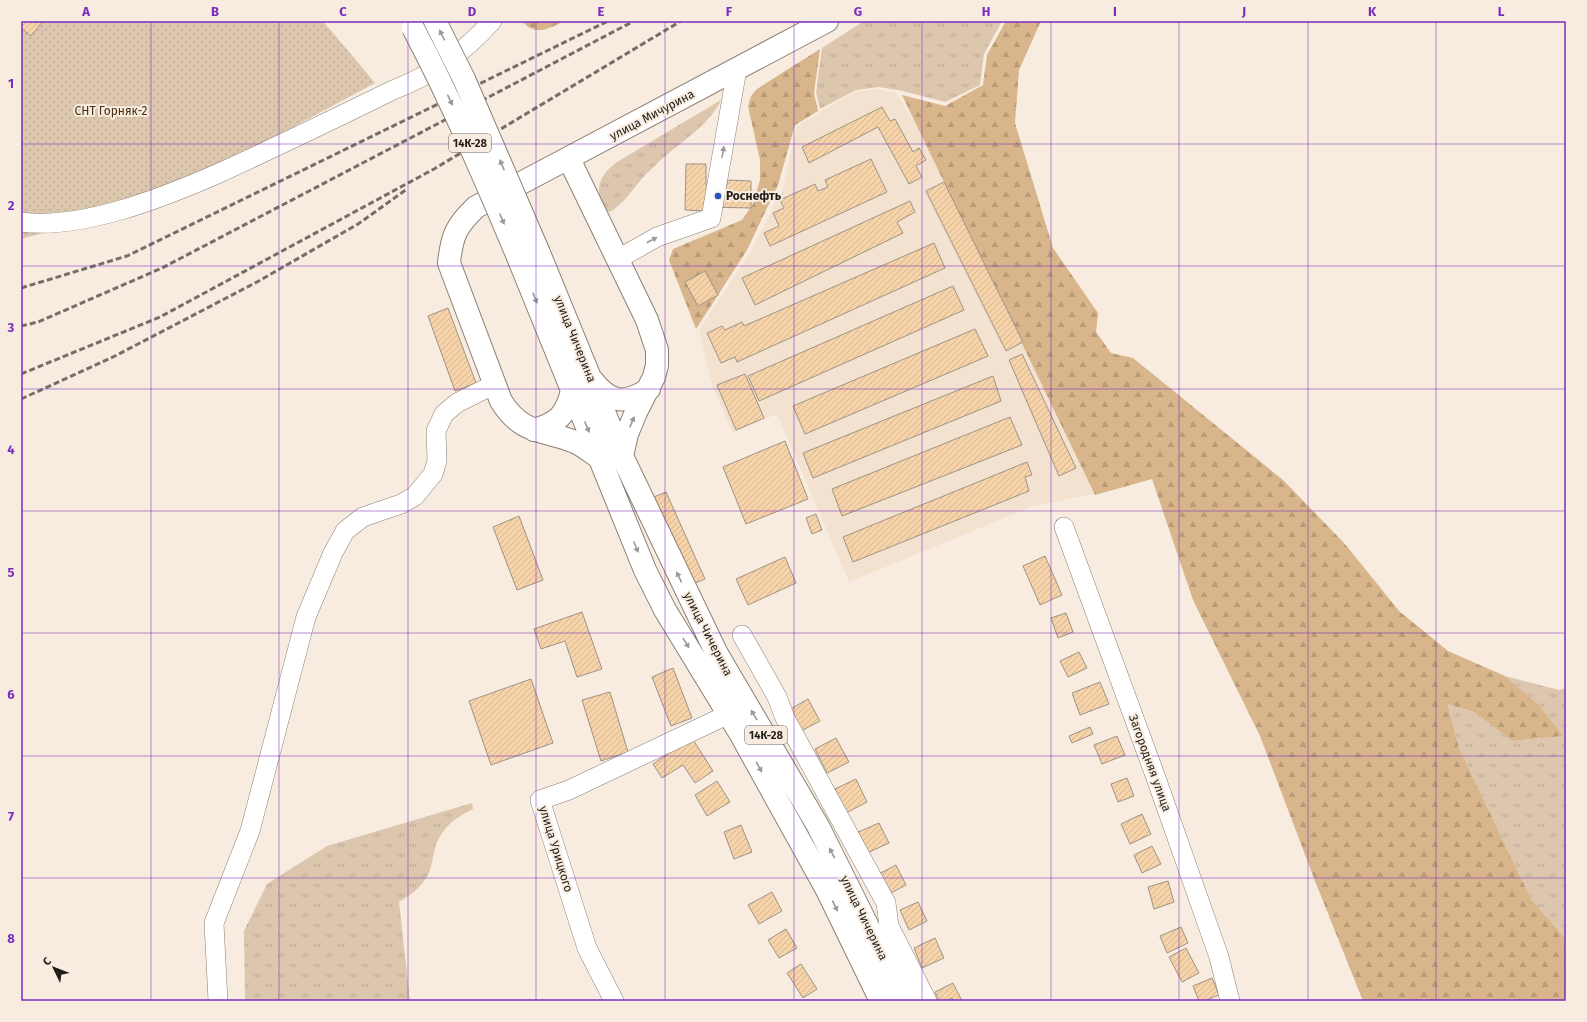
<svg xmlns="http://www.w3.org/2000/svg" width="1587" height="1022" font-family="'Fira Sans',sans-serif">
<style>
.built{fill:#f3e2cf}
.grass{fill:url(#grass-tufts)}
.forest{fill:url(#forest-firs)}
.garden{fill:url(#garden-dots)}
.building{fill:url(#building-hatch);stroke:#9d9387}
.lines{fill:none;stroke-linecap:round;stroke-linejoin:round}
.minor-casing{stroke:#8a8074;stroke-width:20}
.major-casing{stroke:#8a8074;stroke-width:24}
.minor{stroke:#fff;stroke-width:19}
.major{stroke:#fff;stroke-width:22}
.rail{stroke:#766f67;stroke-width:3;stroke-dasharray:6 3;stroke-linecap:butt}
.major-bridge-casing{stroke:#8a8074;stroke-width:24;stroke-linecap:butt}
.major-bridge{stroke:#fff;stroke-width:22}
.oneway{fill:#9b9997}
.grid{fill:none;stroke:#7b2cbf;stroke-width:1;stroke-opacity:0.55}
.poi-dot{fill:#2653c1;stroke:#f7ecdf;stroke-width:1.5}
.labels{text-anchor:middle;stroke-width:4;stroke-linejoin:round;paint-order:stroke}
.shield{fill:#f7ecdf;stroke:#615b54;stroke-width:1}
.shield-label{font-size:11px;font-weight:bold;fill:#211d18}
.park-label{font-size:12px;fill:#49310f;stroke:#f7ecdf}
.street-label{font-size:12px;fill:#211d18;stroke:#f7ecdf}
.poi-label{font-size:12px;font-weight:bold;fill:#211d18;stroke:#f7ecdf;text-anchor:start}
.neatline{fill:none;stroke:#7b2cbf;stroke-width:1.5}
.grid-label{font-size:13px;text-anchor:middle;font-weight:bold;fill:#7b2cbf}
</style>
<defs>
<pattern id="grass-tufts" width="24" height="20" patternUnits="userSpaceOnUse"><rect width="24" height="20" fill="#dcc7ae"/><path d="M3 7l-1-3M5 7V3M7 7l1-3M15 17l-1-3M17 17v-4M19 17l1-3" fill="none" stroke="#bcaa95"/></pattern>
<pattern id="forest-firs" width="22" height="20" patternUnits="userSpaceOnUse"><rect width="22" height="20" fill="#d8b58b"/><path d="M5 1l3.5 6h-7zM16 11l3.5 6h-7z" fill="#b99b77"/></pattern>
<pattern id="garden-dots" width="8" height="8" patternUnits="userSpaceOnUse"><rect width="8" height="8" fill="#dcc7ae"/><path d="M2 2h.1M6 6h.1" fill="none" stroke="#bcaa95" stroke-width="1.8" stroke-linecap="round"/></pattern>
<pattern id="building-hatch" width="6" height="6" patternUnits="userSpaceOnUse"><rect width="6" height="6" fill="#f6d3a8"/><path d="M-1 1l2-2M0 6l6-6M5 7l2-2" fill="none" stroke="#d3b590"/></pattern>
</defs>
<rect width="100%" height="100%" fill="#f7ecdf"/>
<path class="built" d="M878,89L896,93L937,155L969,179L1093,494L1031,507L849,582L777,414L733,433L712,385L699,330L750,253L783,188L797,126L855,92Z"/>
<path class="grass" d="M864,21H1002L984,54L980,85L945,102L903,91L879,87L856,90L820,109L816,92L822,48Z
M721,100C710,123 688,137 669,153C661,159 654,167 646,174C634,187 625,203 610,212L602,209C595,187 599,176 617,162Z
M1505,676L1559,690L1566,688V939L1531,899L1459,748L1446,704L1474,712L1512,741L1562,736L1538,704Z
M472,803L473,809C455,818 442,827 435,848C432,859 432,870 425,880C418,890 409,896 399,902L410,1001H245L244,931L267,884L327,846Z"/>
<path class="forest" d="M522,21H564C548,29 536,37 522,21Z
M1006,21H1041L1019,70L1015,123L1053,248L1098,313L1096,332L1111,353L1133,358L1283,480L1345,544L1399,611L1448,651L1505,676L1538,704L1563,736L1512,741L1474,712L1447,704L1459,748L1531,899L1566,939V1001H1363L1315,881L1260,736L1193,600L1152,479L1095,495L902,95L945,106L983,85L987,55Z
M820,49L814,93L818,111L795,125L778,185L747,250L696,329L669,260L673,249L742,220L753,204L760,180V160L748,106L751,96L757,89Z"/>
<path class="garden" d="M21,21H323L375,83L224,164L67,226L21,239Z"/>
<path class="building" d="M21,21H43L31,36L21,28Z
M882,107L890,121L895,119L913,152L919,148L926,160L916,166L922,177L909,184L878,127L809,163L802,147Z
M871,159L887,192L770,246L764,233L779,226L773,213L784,208L780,200L815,184L818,191L828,187L825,180Z
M686,164H706V185H727V180L751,181V208L706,207V211L685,210Z
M944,182L1023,342L1006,351L926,191Z
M910,201L915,212L897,222L903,233L755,305L742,278Z
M934,243L945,268L737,362L735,357L721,363L707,333L722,326L725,330L742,322L744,326Z
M705,271L718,295L698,306L685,282Z
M953,286L964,310L759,401L748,376Z
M448,308L476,383L455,391L428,316Z
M975,329L988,356L805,434L793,406Z
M1022,354L1076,468L1059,476L1009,360Z
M745,374L764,418L736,430L717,385Z
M993,376L1001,401L813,478L803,453Z
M1010,417L1022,445L842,516L832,489Z
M785,441L808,499L746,524L723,467Z
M1027,462L1032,475L1025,477L1029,491L853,562L843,537Z
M666,492L705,579L693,584L654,497Z
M816,514L822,530L812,534L806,518Z
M519,516L543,580L517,590L493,527Z
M1045,556L1062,595L1040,605L1023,566Z
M785,557L796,583L748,605L736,579Z
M582,612L602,669L577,677L565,641L541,649L534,629Z
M1066,613L1073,632L1058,638L1051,618Z
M1079,652L1087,668L1068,677L1060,661Z
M673,668L692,718L671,726L652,677Z
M531,679L553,743L491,765L469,701Z
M1100,682L1109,704L1080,715L1072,693Z
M610,692L628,752L601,761L582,700Z
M808,699L820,721L799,732L787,711Z
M1090,727L1093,734L1072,743L1069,736Z
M1117,736L1125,755L1102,764L1094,745Z
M692,738L713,771L695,783L683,765L662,778L653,764Z
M836,738L849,762L827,773L815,749Z
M1127,778L1134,796L1118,802L1111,784Z
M856,779L867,802L846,813L835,789Z
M717,781L730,802L707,816L695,795Z
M1142,814L1151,834L1130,844L1121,824Z
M879,823L889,843L865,854L856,833Z
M741,825L752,852L734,859L724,832Z
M1152,846L1161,864L1142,873L1134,855Z
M896,865L906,885L887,895L877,875Z
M1168,881L1174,902L1154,909L1148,887Z
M772,892L782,911L759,924L748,905Z
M918,902L927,921L909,930L900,910Z
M1181,927L1188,943L1167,953L1160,936Z
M786,929L797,948L779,958L768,940Z
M935,938L944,958L922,968L914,948Z
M1186,948L1199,973L1182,982L1169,957Z
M801,964L817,989L803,998L787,973Z
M1212,978L1219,995L1204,1001H1199L1193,986Z
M953,983L962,1001H953L952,998L945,1001H939L935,992Z"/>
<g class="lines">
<defs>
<path id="minor" d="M21,222C81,230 162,198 217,174C276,147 334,119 393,90C432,75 464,53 492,21
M618,259L657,237L711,218L737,69
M1064,527L1156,778L1219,957L1230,1001
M742,635L777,697L785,718L886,903L889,926L927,1001
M218,1001L214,923L250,831L306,617L333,553L345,531L363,517L401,504L415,496L433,474L437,461L436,431L444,414L457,403L495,384
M614,1001L587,948L540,800L569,790L729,714"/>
<path id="major" d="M569,159L647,320L657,350V365L654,377L636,412L627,434L622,456
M539,253L622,456L716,652L818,826L905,1001
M520,262L645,570L665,610L740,733L827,890L881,1001
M592,380C610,403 624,405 649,389
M534,430C558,423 566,415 572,391
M601,459C592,453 584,446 575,442C543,429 522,435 501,401L449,263C452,235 456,226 476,207L827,21"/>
</defs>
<use href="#minor" class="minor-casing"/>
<use href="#major" class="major-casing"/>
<use href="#minor" class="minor"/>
<use href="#major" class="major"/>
<path class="rail" d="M21,288L127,256L608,21
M21,326L38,322L162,268L634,21
M21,374L160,317L434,169L681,21
M21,399L115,356L257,282L358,224L407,189"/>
<defs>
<path id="major-bridge" d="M435,21L464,79L539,253
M413,28C453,104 487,183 520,262"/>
</defs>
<use href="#major-bridge" class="major-bridge-casing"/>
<use href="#major-bridge" class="major-bridge"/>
</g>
<defs><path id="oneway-solid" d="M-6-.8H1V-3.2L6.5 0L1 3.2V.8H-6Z"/></defs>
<g class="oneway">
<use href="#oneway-solid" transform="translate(442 35) rotate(-116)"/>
<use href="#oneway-solid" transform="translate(450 100) rotate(65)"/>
<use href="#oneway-solid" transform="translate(723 152) rotate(-80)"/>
<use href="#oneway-solid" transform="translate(502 165) rotate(-113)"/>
<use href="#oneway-solid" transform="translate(502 219) rotate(67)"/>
<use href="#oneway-solid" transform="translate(652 240) rotate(-28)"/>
<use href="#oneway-solid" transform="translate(535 298) rotate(68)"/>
<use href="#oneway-solid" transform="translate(632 422) rotate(-68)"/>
<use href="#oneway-solid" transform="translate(587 427) rotate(67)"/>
<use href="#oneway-solid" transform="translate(636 547) rotate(68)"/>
<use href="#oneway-solid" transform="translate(679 577) rotate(-116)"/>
<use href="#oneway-solid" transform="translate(686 643) rotate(58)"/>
<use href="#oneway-solid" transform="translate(754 715) rotate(-121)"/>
<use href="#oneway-solid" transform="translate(759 767) rotate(61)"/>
<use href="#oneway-solid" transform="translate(832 853) rotate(-117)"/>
<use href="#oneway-solid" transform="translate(835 906) rotate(64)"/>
</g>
<path class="grid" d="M151,21V1001M279,21V1001M408,21V1001M536,21V1001M665,21V1001M794,21V1001M922,21V1001M1051,21V1001M1179,21V1001M1308,21V1001M1436,21V1001M21,144H1566M21,266H1566M21,389H1566M21,511H1566M21,633H1566M21,756H1566M21,878H1566"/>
<circle class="poi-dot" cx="718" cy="196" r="4"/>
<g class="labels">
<g class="shield">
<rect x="449" y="134" width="42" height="18" rx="3"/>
<rect x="745" y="726" width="42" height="18" rx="3"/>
</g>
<g class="shield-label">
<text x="470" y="147">14К-28</text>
<text x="766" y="739">14К-28</text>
</g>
<g class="park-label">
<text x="111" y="115">СНТ Горняк-2</text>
</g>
<g class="street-label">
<text transform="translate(652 115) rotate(-28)" y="4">улица Мичурина</text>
<text transform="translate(575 339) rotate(68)" y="4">улица Чичерина</text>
<text transform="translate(708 634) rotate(63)" y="4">улица Чичерина</text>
<text transform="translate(1150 763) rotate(70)" y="4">Загородняя улица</text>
<text transform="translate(556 849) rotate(73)" y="4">улица Урицкого</text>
<text transform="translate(864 918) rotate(64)" y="4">улица Чичерина</text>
</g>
<g class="poi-label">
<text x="726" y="200">Роснефть</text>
</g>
</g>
<rect width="1587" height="1022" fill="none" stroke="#f7ecdf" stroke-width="44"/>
<g transform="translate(54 968) rotate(313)" stroke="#f7ecdf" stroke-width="3" paint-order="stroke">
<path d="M0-3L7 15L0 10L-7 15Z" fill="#211d18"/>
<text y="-6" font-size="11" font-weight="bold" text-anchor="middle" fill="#211d18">С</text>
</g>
<rect x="22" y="22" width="1543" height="978" class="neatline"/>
<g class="grid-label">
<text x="86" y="16">A</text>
<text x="215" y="16">B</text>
<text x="343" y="16">C</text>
<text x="472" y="16">D</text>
<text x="601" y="16">E</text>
<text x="729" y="16">F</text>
<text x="858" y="16">G</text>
<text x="986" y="16">H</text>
<text x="1115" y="16">I</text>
<text x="1244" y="16">J</text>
<text x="1372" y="16">K</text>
<text x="1501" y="16">L</text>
<text x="11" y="88">1</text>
<text x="11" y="210">2</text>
<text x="11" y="332">3</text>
<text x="11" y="454">4</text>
<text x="11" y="577">5</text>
<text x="11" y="699">6</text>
<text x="11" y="821">7</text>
<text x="11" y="943">8</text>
</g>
</svg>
